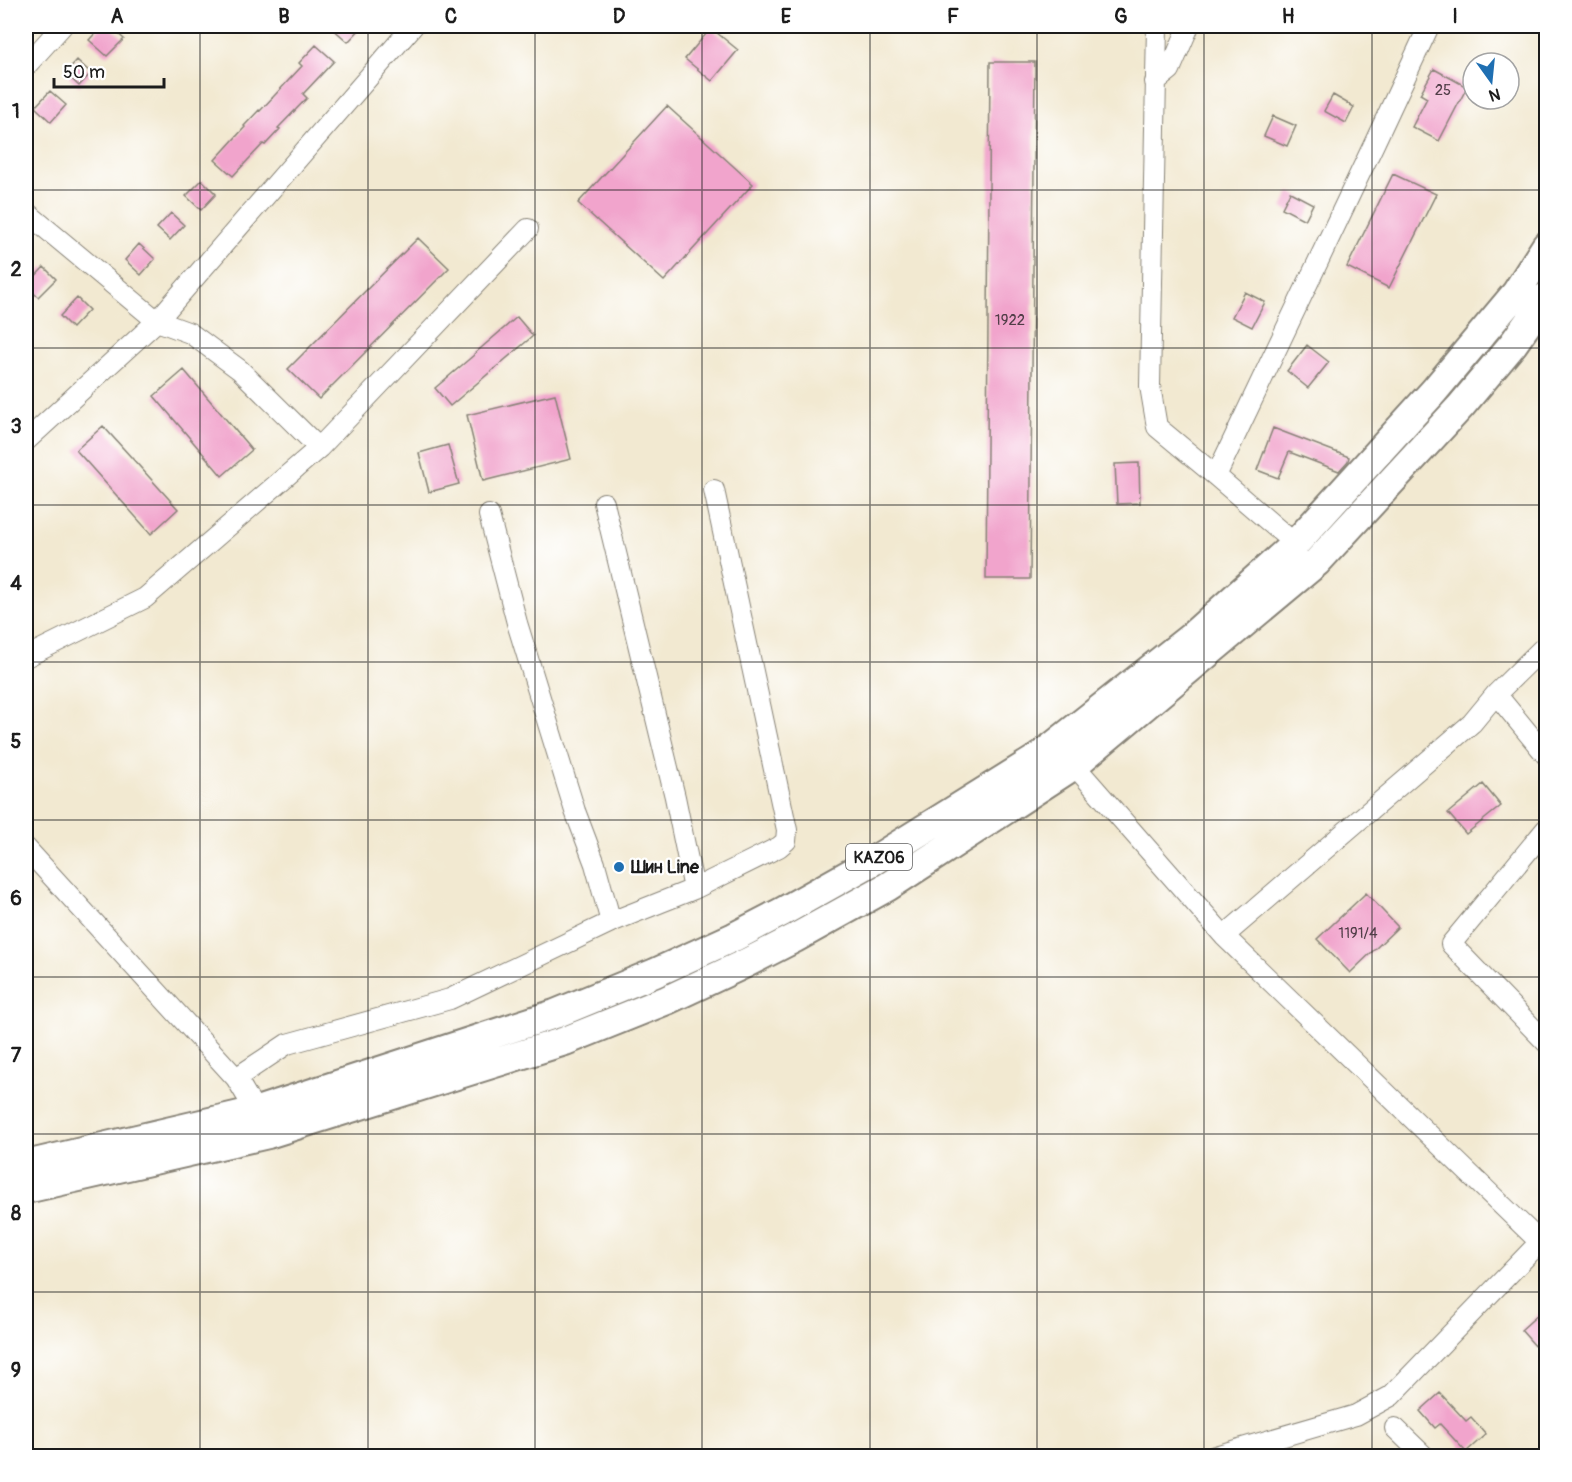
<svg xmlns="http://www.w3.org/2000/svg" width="1572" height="1482" font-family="Pangolin,sans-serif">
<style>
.building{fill:#f1a4cc}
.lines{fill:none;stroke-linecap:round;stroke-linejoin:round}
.minor-casing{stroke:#878276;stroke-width:22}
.highway-casing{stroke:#878276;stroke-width:32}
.minor{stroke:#fff;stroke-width:20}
.highway{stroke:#fff;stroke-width:28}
.grid{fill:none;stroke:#1c1c1c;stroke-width:1.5;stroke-opacity:0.55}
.poi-dot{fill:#1f6fb2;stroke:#fff;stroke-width:2}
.labels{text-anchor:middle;stroke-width:4.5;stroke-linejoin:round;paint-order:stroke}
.number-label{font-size:15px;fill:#513e48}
.shield{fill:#fff;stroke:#606060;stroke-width:1.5}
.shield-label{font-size:16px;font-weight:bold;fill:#1c1c1c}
.poi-label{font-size:18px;font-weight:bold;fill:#1c1c1c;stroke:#fff;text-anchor:start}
.neatline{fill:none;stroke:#1c1c1c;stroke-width:2}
.grid-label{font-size:20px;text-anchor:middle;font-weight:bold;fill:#1c1c1c}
</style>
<rect width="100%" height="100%" fill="#fff"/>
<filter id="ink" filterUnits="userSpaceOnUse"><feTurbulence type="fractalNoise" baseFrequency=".0167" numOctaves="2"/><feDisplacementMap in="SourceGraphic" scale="12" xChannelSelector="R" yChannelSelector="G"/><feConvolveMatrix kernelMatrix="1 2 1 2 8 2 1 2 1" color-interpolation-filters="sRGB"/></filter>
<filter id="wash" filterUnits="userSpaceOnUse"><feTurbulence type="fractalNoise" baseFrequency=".008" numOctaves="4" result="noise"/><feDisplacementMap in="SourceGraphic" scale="24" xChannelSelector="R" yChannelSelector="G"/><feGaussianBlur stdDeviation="1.35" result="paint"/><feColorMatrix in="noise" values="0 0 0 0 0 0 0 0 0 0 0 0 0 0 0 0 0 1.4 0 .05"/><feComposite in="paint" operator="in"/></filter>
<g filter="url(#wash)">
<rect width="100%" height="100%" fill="#f2e9d1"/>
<g id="blocks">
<path class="building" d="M102,26H110L124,39L107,56L89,40Z
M330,26H363L348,42Z
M711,28L738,50L712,81L685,59Z
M316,45L334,61L303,94L307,98L278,128L280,129L265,145L263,144L233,176L215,160L245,127L244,126L259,110L260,111L302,66L299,63Z
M77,60L91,73L79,86L65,73Z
M990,62H1035L1030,579H986Z
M1434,69L1467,87L1439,141L1412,127L1427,98L1420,94Z
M50,91L66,105L51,122L35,107Z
M1333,95L1354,107L1346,123L1324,111Z
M667,106L753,184L664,281L578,203Z
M1273,116L1296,126L1287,146L1264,136Z
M1393,174L1436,194L1389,288L1347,267Z
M202,180L216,194L201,210L186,196Z
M1290,192L1313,204L1305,220L1282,208Z
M171,213L184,225L170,240L157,228Z
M418,238L449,268L319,399L288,369Z
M139,244L155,259L141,275L125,260Z
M44,267L56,279L38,297L26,286Z
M1245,292L1265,302L1252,327L1232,317Z
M77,298L89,310L72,328L60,316Z
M517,317L533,336L450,406L435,388L474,355V354Z
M1307,345L1329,362L1308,388L1287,371Z
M184,370L252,450L222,476L154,396Z
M555,394L571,459L483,481L467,415Z
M103,426L178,509L151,534L76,450Z
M1273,428L1349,457L1348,461L1339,471L1289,452L1278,478L1257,470Z
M448,445L459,484L429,492L419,453Z
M1139,463L1140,503L1117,504L1115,464Z
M1483,784L1501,806L1466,834L1448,813Z
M1366,893L1398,927L1350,973L1317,939Z
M1541,1312L1546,1317V1338L1536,1347L1521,1330Z
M1440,1393L1466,1421L1471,1417L1486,1434L1466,1452L1440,1424L1435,1428L1420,1411Z"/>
</g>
</g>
<g filter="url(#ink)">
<use href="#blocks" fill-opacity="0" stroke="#878276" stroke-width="1.5"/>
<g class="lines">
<defs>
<path id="minor" d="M1157,26L1150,386L1157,427L1216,476L1295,544
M26,66L62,26
M1155,82L1170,70L1189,26
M26,212L157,321L190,333L240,370L319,448
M26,441L157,321L413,26
M1216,476L1374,144L1429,26
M604,503L675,797L694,889
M489,515L517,623L575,811L595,864L611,922
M26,657L145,598L319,448L528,229
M1496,694L1546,755
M1074,765L1224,936L1540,1242L1391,1396L1356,1415L1215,1456
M1546,829L1451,944L1546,1042
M26,848L236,1078L261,1120
M1224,936L1472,723L1496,694L1546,645
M236,1078L287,1044L450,999L611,922L694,889L779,847L786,841L787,830L714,490
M1395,1428L1424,1456"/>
<path id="highway" d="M26,1165L257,1111L555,1014L655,973L734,937L782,912L873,861L1038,758L1191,637L1295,544L1434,391L1516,293L1546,246
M26,1189L268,1134L565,1041L667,1000L746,963L795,938L887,887L1074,765L1317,562L1461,406L1513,344L1546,297"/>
</defs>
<use href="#minor" class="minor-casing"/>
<use href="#highway" class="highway-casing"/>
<use href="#minor" class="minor"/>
<use href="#highway" class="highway"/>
</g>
</g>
<path class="grid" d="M200,26V1456M368,26V1456M535,26V1456M702,26V1456M870,26V1456M1037,26V1456M1204,26V1456M1372,26V1456M26,190H1546M26,348H1546M26,505H1546M26,662H1546M26,820H1546M26,977H1546M26,1134H1546M26,1292H1546"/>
<circle class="poi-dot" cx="619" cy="867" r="6"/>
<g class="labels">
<g class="number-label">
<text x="1443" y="95">25</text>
<text x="1010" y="325">1922</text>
<text x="1358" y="938">1191/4</text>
</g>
<rect class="shield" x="846" y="844" width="66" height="26" rx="4.5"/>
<g class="shield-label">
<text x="879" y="863">KАZ06</text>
</g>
<g class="poi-label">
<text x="631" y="873">Шин Line</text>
</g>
</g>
<rect width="1572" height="1482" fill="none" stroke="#fff" stroke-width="66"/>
<g transform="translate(1491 81) rotate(165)"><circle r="28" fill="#ffffff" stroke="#a4a4a4" stroke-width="1.5"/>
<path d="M0-4.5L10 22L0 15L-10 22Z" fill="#1f6fb2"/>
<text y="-9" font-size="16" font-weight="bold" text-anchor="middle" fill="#1c1c1c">N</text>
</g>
<path d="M54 78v9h110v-9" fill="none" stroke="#1c1c1c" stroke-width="3"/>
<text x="63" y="78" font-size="18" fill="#1c1c1c" stroke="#ffffff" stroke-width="4.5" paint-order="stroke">50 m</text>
<rect x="33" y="33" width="1506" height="1416" class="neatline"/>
<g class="grid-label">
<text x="117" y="23">A</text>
<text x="284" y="23">B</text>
<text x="451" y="23">C</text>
<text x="619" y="23">D</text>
<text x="786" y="23">E</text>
<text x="953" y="23">F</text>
<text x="1121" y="23">G</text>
<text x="1288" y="23">H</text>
<text x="1455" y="23">I</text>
<text x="16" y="118">1</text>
<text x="16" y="276">2</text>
<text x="16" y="433">3</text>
<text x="16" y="590">4</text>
<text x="16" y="748">5</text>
<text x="16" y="905">6</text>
<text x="16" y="1062">7</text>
<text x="16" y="1220">8</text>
<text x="16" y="1377">9</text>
</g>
</svg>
